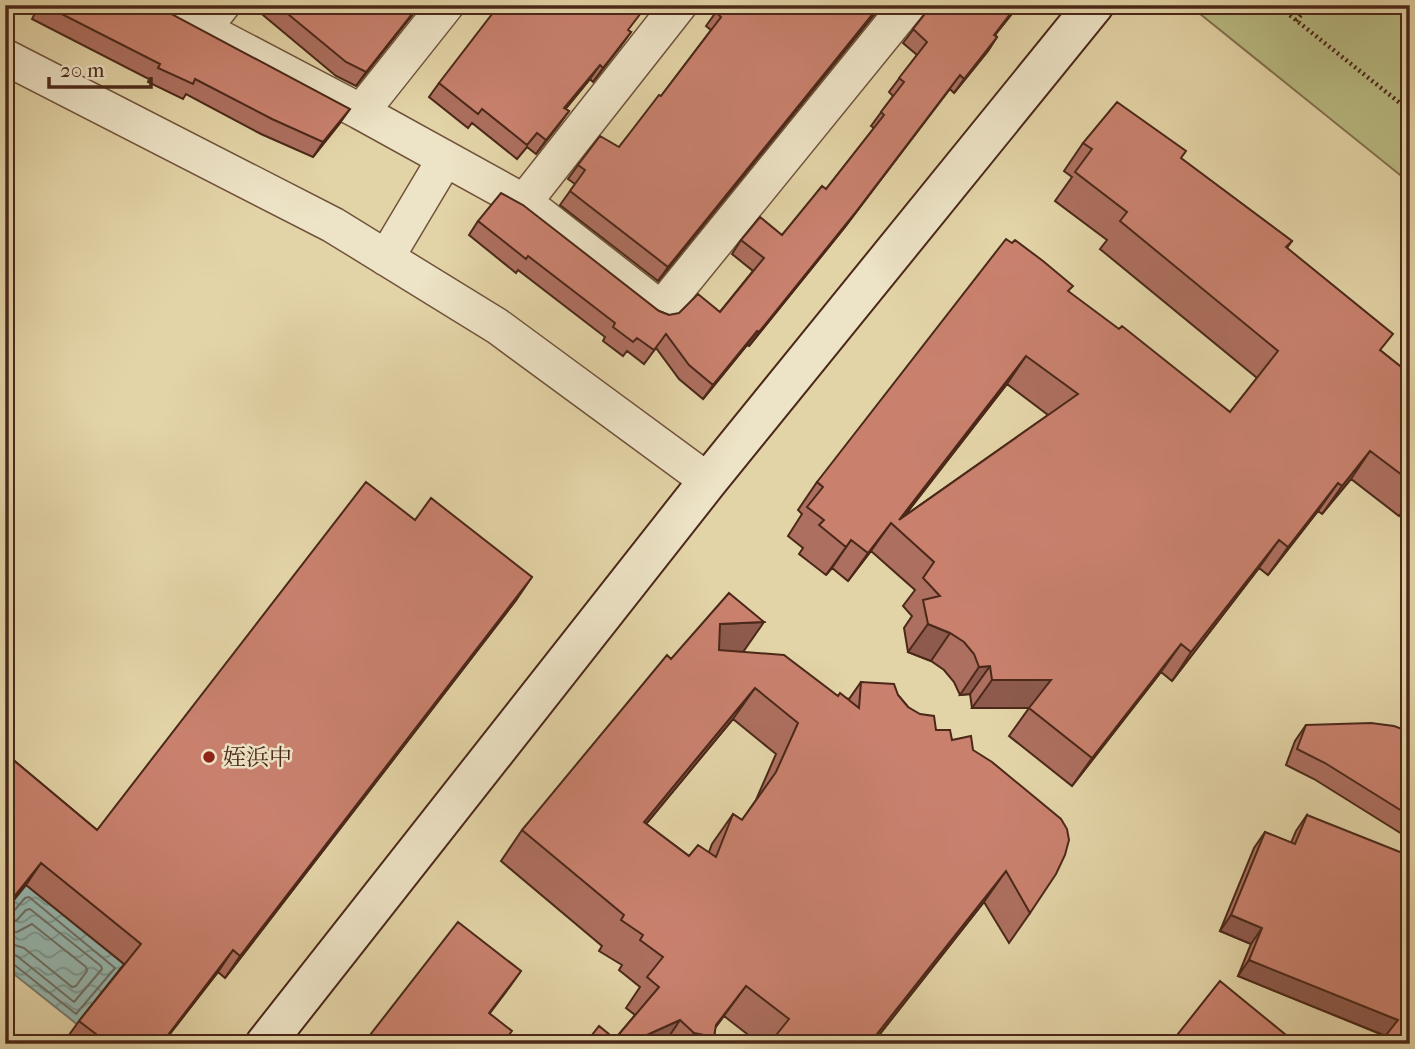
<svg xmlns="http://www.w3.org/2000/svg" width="1415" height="1049" font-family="'IM FELL French Canon','Noto Serif JP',serif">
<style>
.green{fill:#b9bb83;stroke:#82724e;stroke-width:2}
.water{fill:url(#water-waves);stroke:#787e73;stroke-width:2}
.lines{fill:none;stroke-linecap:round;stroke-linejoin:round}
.shore{stroke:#707064;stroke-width:2}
.street-casing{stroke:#71533c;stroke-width:38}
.secondary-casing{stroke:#4b2819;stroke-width:42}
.path{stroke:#4b2819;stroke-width:4.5;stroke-dasharray:2 3.5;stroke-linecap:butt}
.street{stroke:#ede3c6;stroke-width:35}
.secondary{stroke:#ede3c6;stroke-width:38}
.wall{fill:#ad6f5f;stroke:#4b2819;stroke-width:2;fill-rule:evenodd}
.shaded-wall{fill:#8d5a4d;stroke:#4b2819;stroke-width:2}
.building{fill:#c9816e;stroke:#4b2819;stroke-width:2;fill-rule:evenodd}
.poi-dot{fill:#8f2418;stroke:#ede3c6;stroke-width:2.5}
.labels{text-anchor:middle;stroke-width:5;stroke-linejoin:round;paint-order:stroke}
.poi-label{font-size:23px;fill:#4b2819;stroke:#ede3c6;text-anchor:start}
</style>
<defs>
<pattern id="water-waves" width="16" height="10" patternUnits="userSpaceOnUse" patternTransform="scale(1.75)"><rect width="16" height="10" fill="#96b7af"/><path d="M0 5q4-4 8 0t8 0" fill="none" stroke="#7c958e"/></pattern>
</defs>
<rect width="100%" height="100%" fill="#e3d4a7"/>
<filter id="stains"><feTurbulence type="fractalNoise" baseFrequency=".00286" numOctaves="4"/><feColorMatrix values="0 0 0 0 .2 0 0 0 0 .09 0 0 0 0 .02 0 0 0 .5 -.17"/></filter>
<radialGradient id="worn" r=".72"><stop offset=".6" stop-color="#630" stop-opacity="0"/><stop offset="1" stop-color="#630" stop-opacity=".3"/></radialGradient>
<path class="green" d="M1189,5H1410V183Z"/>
<path class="water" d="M26,885L126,966L78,1025L5,967V911Z"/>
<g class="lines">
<path class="shore" d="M5,914L13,912L25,898L29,897L115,968L76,1014L12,963L5,962
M5,923L16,921L26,910L30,909L101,966L102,969L74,1002L17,956L5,953
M5,934L17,932L32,924L86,967L87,971L76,986L72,987L24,948L5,942"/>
<defs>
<path id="street" d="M159,5L203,29L222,5
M446,5L361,112L524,202L661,309L908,5
M203,29L361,112
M5,57L333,225L497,326L708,481
M524,202L679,5
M386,258L445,159"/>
<path id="secondary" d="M265,1044L708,481L1094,5"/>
</defs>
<use href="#street" class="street-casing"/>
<use href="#secondary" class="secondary-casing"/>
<path class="path" d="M1277,5L1410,111
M1296,21L1309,5"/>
<use href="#street" class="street"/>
<use href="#secondary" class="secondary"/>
</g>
<path class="wall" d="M39,5H157L160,8L340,123L313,157L261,134L186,94L183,99L148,82L149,79L32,19Z
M270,5H420L356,86L336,76L263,15Z
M721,5H882L658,281L560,205L575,184L568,179L578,165L619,147L661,96L711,30L706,26Z
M927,5H1019L995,35L997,37L988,51L954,93L950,89L845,227L749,346L747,345L703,399L679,379L656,348L644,364L627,351L623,356L603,341L605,337L518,270L516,273L469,235L478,221L659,311L669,315L720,312L753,271L732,254L741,240L782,235L826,189L874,128L871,126L893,96L889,92L917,55L903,43L926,13L928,9Z
M628,31L631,32L593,82L590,79L565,109L569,111L536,154L527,147L517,159L472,123L468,128L429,97L439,83Z
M1083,143L1181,159L1292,241L1287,248L1381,351L1410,374V502L1399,516L1351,479L1322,514L1318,511L1268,575L1259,568L1172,681L1161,672L1072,786L1009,736L1029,708H972L970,694L960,695L954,682L944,670L931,661L908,652L904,628L912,616L903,606L915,590L871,551L848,581L832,568L826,575L799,554L803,548L788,536L802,514L798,510L817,482L1068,292L1230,412L1257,378L1100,249L1107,240L1055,201L1072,177L1064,171ZM1007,384L1048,415L903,517Z
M517,599L225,978L218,972L162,1044H66L64,1042L79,1021L124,964L26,885L5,753L97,830Z
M743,652L838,696L849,699L861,682L898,695L908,707L936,730L952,740L973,750L1030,913L1009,943L984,902L872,1044H760L724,1016L715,1028L714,1037L710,1044H585L615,1039L635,1015L626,1008L640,987L619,970L622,965L599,951L602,946L501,861L522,830L671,659ZM733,719L776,754L756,800L742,820L733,814L712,844L709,852L689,856L646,824Z
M1306,725L1410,732V839L1314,779L1286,765L1295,741Z
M1307,815L1385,1036L1238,976L1251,944L1220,931L1254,848L1265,832L1291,843L1296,831Z"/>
<path class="shaded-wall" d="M419,5H420L356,86L366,72Z
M880,5H882L658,281L668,267Z
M1017,5H1019L984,49L994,35Z
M631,32L621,46L593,82L603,68Z
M997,37L988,51L954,93L964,79Z
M600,65L590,79L555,122L564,108Z
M960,75L845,227L749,346L759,332Z
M350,109L340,123L313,157L323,142Z
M569,111L559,125L536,154L546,140Z
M757,331L747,345L703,399L713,385Z
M1026,356L1007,384L896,527L895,526Z
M1370,451L1351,479L1322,514L1342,486Z
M1338,483L1318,511L1268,575L1288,547Z
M891,523L871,551L848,581L868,553Z
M851,540L832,568L826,575Z
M1279,540L1259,568L1172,681L1191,652Z
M532,577L517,599L225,978L240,956Z
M764,622L743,652L698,655L720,624Z
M928,624L950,633L931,661L908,652Z
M1181,644L1161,672L1072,786L1092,758Z
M990,666L970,694L960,695L979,667Z
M992,680H1051L1031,708H972Z
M755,688L733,719L622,853L644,822Z
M41,863L26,885L5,911V908Z
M1006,871L984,902L872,1044H869Z
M1231,915L1262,928L1251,944L1220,931Z
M233,950L218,972L162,1044H161Z
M1249,960L1398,1020L1386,1036L1238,976Z
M521,971L506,992L474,1034L489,1013Z
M746,986L709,1036L714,1037L710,1044H686L694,1033L716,1025Z
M680,1020L664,1044H627Z"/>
<path class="building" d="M44,5H157L160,8L350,109L323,142L272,119L195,79L193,84L158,68L160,64Z
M277,5H419L366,72L346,62Z
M499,5H647L628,30L631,32L603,68L600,65L564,108L569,111L546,140L537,133L527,145L482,109L478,114L439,83Z
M721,5H880L668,267L570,191L585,170L578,165L600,136L619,147L659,95L661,96L721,17L716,12Z
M932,5H1017L994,35L997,37L964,79L960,75L855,213L759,332L757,331L713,385L689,365L666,334L654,350L637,338L633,342L613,327L615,323L528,256L526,259L478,221L501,193L523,205L659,311L669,315L679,313L698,294L720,312L764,258L741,240L760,217L782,235L822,186L826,189L884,115L881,112L904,82L899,78L927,42L913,29Z
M1117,102L1186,151L1181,158L1292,241L1286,247L1393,334L1380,350L1410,374V481L1370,451L1342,486L1338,483L1288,547L1279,540L1191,652L1181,644L1092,758L1029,708L1051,680H992L990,666L979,667L974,654L964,642L950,633L928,624L923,600L940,596L923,578L934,562L891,523L868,553L851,540L846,547L819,525L824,520L807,507L823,487L817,482L1006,239L1012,243L1015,240L1043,261L1073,286L1068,291L1119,329L1122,326L1230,412L1278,351L1120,221L1127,212L1075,172L1092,149L1083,143ZM1026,356L1078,394L899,520Z
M366,482L415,520L431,498L532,577L240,956L233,950L161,1044H109L79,1021L141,944L41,863L5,908V753L97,830Z
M729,593L764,622L720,624L719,650L784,655L838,696L840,693L859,708L861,682L894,684L898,695L908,707L920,714L934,716L936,730H950L952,740L971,736L973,750L992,762L1061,819L1067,829L1069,840L1065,855L1056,874L1030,913L1006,871L869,1044H769L789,1019L746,986L716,1025L714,1037L694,1033L680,1020L627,1044H585L599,1026L615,1039L659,987L647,977L663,957L640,940L643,935L621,920L624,915L522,830L667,655L671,659ZM755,688L798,723L776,772L742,820L733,814L716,857L698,845L689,856L644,822Z
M1371,723L1394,726L1410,732V816L1325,763L1297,749L1306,725Z
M1307,815L1410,856V1044H1379L1398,1020L1249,960L1262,928L1231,915L1265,832L1295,844Z
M458,922L521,971L489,1013L512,1031L502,1044H363Z
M1220,981L1297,1044H1170Z"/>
<circle class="poi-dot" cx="209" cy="757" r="7"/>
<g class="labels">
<g class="poi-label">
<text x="223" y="765">姪浜中</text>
</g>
</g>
<rect width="1415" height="1049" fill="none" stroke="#e3d4a7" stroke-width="28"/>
<rect x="7" y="7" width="1401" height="1035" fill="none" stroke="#4b2819" stroke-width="3.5"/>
<rect x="14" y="14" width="1387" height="1021" fill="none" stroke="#4b2819" stroke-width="2"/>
<path d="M49 77v10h102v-10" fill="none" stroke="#4b2819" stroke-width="3.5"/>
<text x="60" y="77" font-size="21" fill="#4b2819" stroke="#ede3c6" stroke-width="5" paint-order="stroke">20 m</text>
<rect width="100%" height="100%" filter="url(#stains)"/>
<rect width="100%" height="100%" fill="url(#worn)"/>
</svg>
